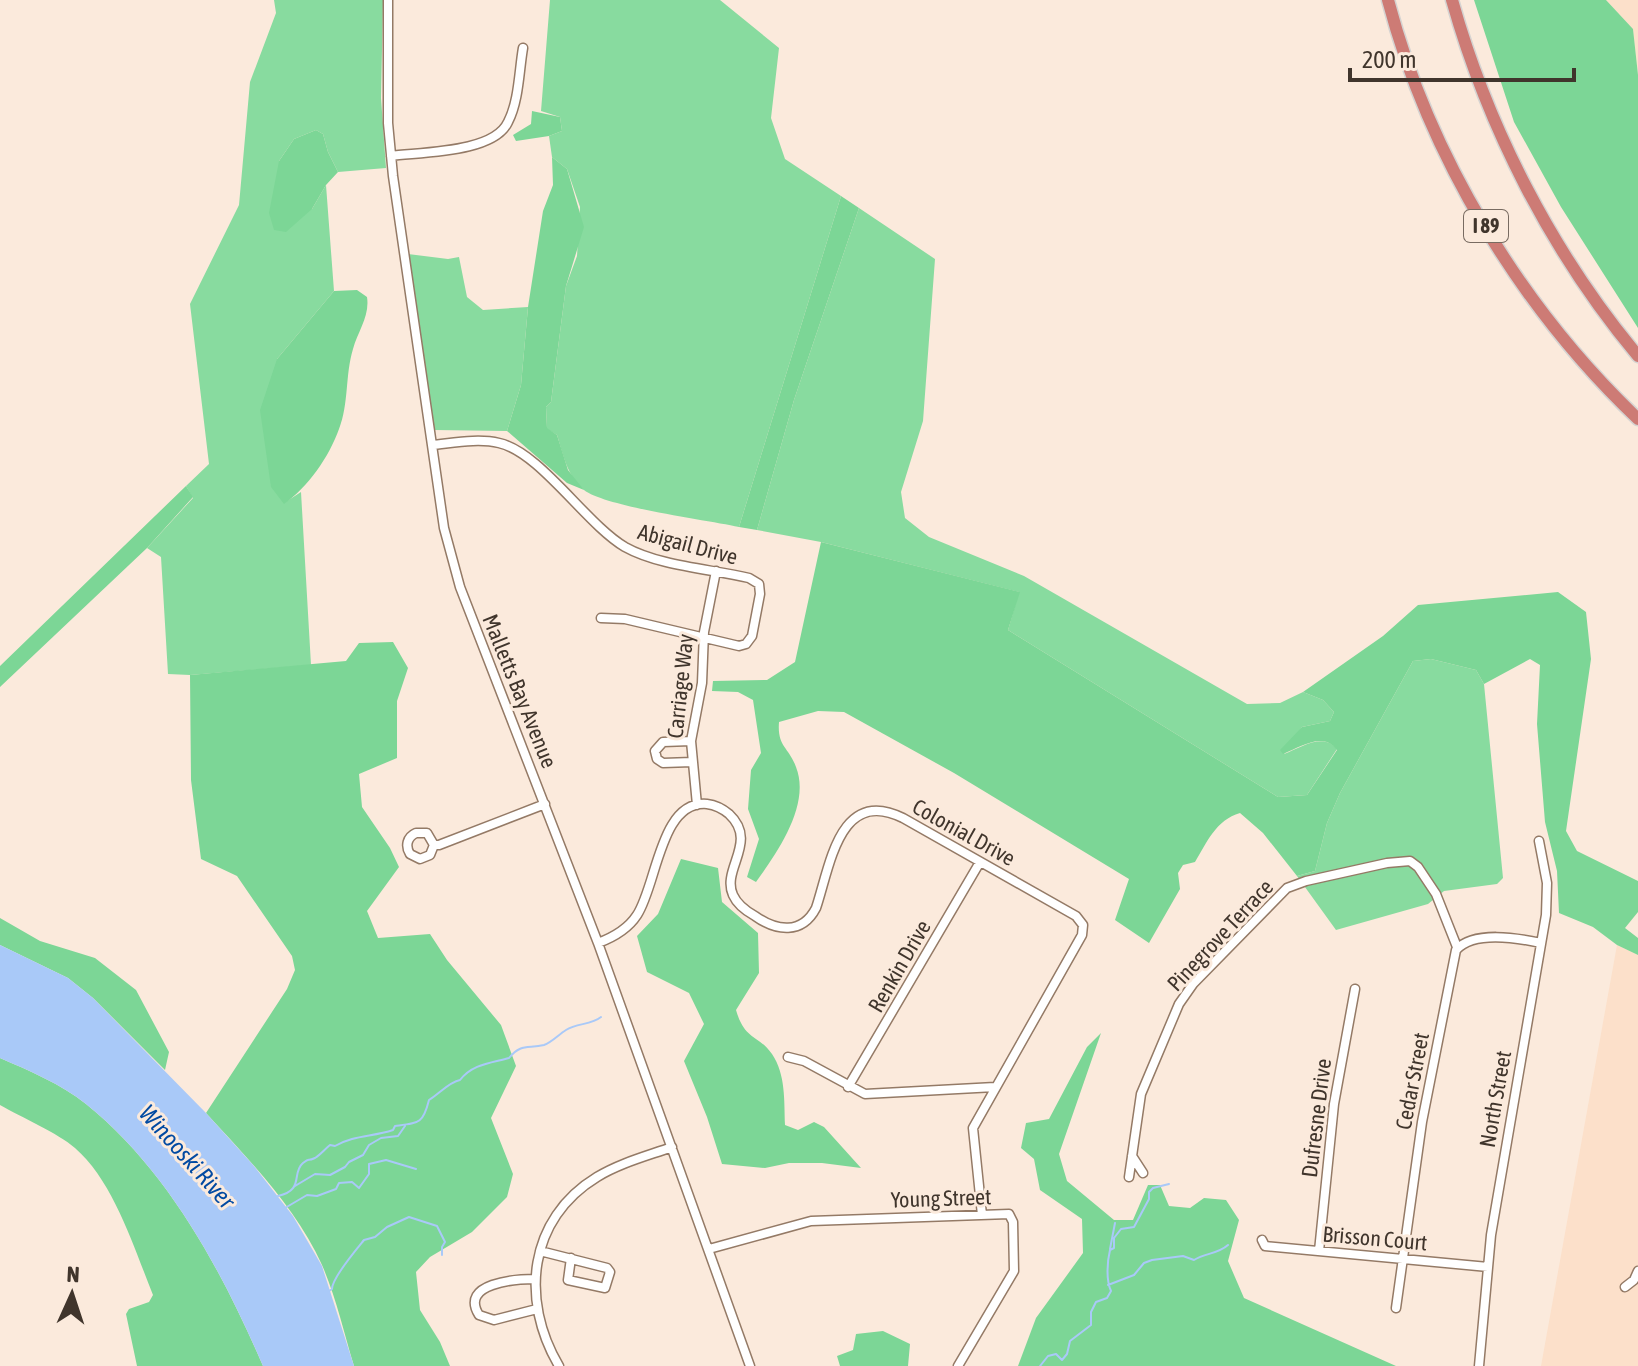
<svg xmlns="http://www.w3.org/2000/svg" width="1638" height="1366" font-family="'Asap Condensed',sans-serif">
<style>
.built{fill:#fce0ca}
.green{fill:#88db9f}
.forest{fill:#7cd696}
.water{fill:#a9c9f8}
.lines{fill:none;stroke-linecap:round;stroke-linejoin:round}
.stream{stroke:#a9c9f8;stroke-width:2}
.minor-casing{stroke:#947a66;stroke-width:11}
.highway-casing{stroke:#d5d3d1;stroke-width:15}
.minor{stroke:#fff;stroke-width:8}
.highway{stroke:#cd7b75;stroke-width:12}
.labels{text-anchor:middle;stroke-width:6;stroke-linejoin:round;paint-order:stroke}
.shield{fill:#fbeadc;stroke:#786b61;stroke-width:2}
.shield-label{font-size:20px;font-weight:bold;fill:#40352c}
.street-label{font-size:22px;fill:#40352c;stroke:#fbeadc}
.water-label{font-size:24px;font-style:italic;fill:#024aa2;stroke:#fbeadc}
</style>
<rect width="100%" height="100%" fill="#fbeadc"/>
<path class="built" d="M1606,0H1638V75L1633,29Z
M1617,945L1638,955V1366H1541Z"/>
<path class="green" d="M274,0H383L381,98L386,168L338,172L328,152L323,134L316,130L294,139L279,161L312,209L326,185L334,291L277,359L284,503L301,492L311,665L190,675L168,674L161,557L147,548L193,498L186,486L209,464L190,304L239,205L250,82L276,13Z
M550,0H720L779,48L771,118L785,159L841,196L739,527C707,520 606,507 584,490C567,476 563,454 557,435L547,429L546,407L551,402L566,286L577,256L580,207L567,169L552,157L549,136L562,131L560,117L541,111Z
M859,208L935,259L923,421L901,492L905,518L929,537L1024,576L1247,704L1280,703L1303,692L1323,700L1334,712L1330,721L1302,727L1284,754C1302,747 1323,732 1337,749L1307,795L1278,797L1008,630L1019,592L821,542L757,530L794,400Z
M408,254L448,259L459,257L467,297L483,310L528,307L521,385L507,431L434,430Z
M1431,659L1476,670L1484,684L1503,878L1497,884L1444,891L1428,904L1336,930L1297,876L1315,871L1327,823L1340,793L1413,661Z"/>
<path class="forest" d="M1474,0H1606L1633,29L1638,75V328L1561,207L1514,122Z
M532,111L560,117L562,131L549,136L516,141L513,135L531,124Z
M316,130L323,134L328,152L338,172L326,185L312,209L286,232L274,230L269,213L279,161L294,139Z
M552,157L567,169L584,227L566,286L551,402L546,407L547,428L557,435L568,470L584,490L567,483L507,431L521,385L528,307L543,211L553,185Z
M841,196L859,208L794,400L757,530L739,527Z
M357,290L367,297C370,316 358,331 353,349C345,375 349,404 339,429C329,457 308,487 284,504L271,487L260,410L277,359L334,291Z
M186,486L193,497L147,548L0,687V666Z
M821,542L1020,592L1008,630L1278,797L1307,795L1337,750C1323,731 1301,747 1283,754L1280,750L1302,727L1330,721L1334,712L1323,700L1303,692L1383,636L1418,605L1558,592L1586,612L1591,659L1566,831L1577,851L1638,881V912L1625,928L1638,938V955L1617,945L1593,927L1559,913L1557,871L1545,822L1537,724L1540,665L1530,659L1484,684L1476,670L1431,659L1413,661L1340,793L1327,823L1315,871L1297,876L1263,833L1240,813C1216,820 1207,842 1195,862L1183,865L1178,873L1180,889L1149,943L1115,920L1129,879L954,773L844,712L818,711L779,722C777,747 789,747 796,767C811,805 777,853 756,882L747,877L759,839L748,809L751,770L761,753L753,700L738,692L712,691L713,681L767,680L795,662Z
M393,642L408,668L397,701V758L359,774L362,807L390,848L399,867L367,911L378,938L430,934L447,960L501,1025L516,1066L491,1118L513,1174L507,1197L472,1232L430,1257L416,1272L420,1310L440,1342L450,1366H354C344,1333 336,1297 322,1265C296,1207 248,1159 206,1113L287,989L295,970L292,956L237,876L201,859L191,780L190,675L346,661L359,643Z
M681,859L718,868L722,902L758,933L759,973L736,1010C745,1041 758,1034 772,1054C786,1075 784,1101 785,1125L798,1130L814,1122L824,1127L861,1168L822,1163H789L765,1168L722,1164L707,1117L684,1061L704,1024L689,993L647,972L637,936L658,914Z
M0,918L40,941L95,958L136,990L169,1052L165,1070L93,998L68,978L0,945Z
M1101,1033L1059,1154L1067,1181L1114,1220H1133L1148,1185H1160L1169,1206L1190,1208L1204,1198L1226,1200L1239,1220L1228,1261L1244,1298L1396,1366H1018L1036,1318L1083,1253L1082,1219L1040,1190L1034,1159L1021,1148L1026,1123L1049,1119L1087,1047Z
M0,1058C30,1071 61,1084 86,1104C168,1170 222,1271 263,1366H137L126,1314L129,1309L149,1302L153,1295C134,1248 114,1182 75,1148C58,1133 21,1117 0,1105Z
M883,1331L910,1344L908,1366H840L837,1356L853,1350L856,1334Z"/>
<path class="water" d="M0,945L68,978L93,998L206,1113L254,1166L293,1216L322,1266L354,1366H263C222,1271 168,1170 86,1104C61,1084 30,1071 0,1058Z"/>
<g class="lines">
<path class="stream" d="M295,1186L315,1174L330,1175L345,1167L349,1162L363,1155L369,1145L381,1138L398,1136L405,1126
M278,1196C305,1190 291,1173 303,1163C311,1157 306,1162 315,1158C320,1155 325,1149 330,1145L335,1146C354,1135 372,1137 393,1130L395,1126C419,1123 423,1124 429,1100C439,1094 449,1082 460,1080C472,1064 491,1063 509,1058C521,1043 528,1049 544,1045C552,1042 558,1035 566,1030C577,1023 591,1025 601,1017
M285,1208L307,1195L317,1196L336,1189L339,1183L352,1182L359,1188L369,1174V1164L386,1160L416,1169
M1110,1249L1115,1223
M1108,1285L1134,1275L1144,1263L1152,1260L1183,1256L1194,1260C1205,1253 1218,1254 1228,1245
M329,1291L332,1289C332,1278 355,1251 364,1240L375,1237L387,1227L409,1217L437,1226L445,1242L442,1247V1255
M1040,1366L1048,1356L1056,1354L1062,1360L1067,1354L1070,1341L1091,1325V1312L1096,1302L1107,1298L1111,1291C1106,1280 1107,1262 1110,1250L1114,1248V1238L1121,1229L1134,1227L1149,1199V1192L1153,1188L1169,1184"/>
<defs>
<path id="minor" d="M388,0V123L393,176L444,528L460,587L598,943L750,1366
M391,156C421,152 494,153 508,122C519,101 519,71 523,48
M432,445C453,443 478,438 499,443C540,452 586,524 625,547C659,566 711,569 749,578L759,584L760,594L752,636L746,644L739,646L625,619L601,618
M691,741L663,742L655,751L657,759L663,763L692,762
M697,805L691,741L702,683L704,632L716,571
M434,845L430,855L420,859L410,854C405,846 407,837 416,833H427L434,845H439L545,804
M598,943C614,937 628,929 637,915C657,885 660,800 707,804C715,805 723,809 729,814C759,842 721,869 733,895C737,904 746,911 755,916C776,931 802,935 816,908C830,867 839,786 903,818L1076,916L1083,925L1082,935L973,1128L982,1215
M788,1057L804,1061L865,1094L995,1087
M848,1087L980,862
M1132,1156L1143,1173
M1129,1177L1141,1094L1179,1004L1193,984L1287,888L1306,881L1387,863L1410,861L1418,867L1436,894L1457,947
M1262,1240L1265,1246L1488,1267
M709,1249L811,1221L1009,1214L1013,1222L1014,1271L958,1366
M540,1251L607,1268L610,1272L605,1288L568,1280L571,1258
M1319,1251L1334,1104L1355,989
M535,1279C516,1279 459,1283 479,1315L494,1320L537,1309
M1625,1287L1634,1280L1638,1271
M1396,1308L1422,1122L1456,950C1474,930 1518,938 1541,943
M559,1366C520,1300 528,1219 597,1177C620,1163 647,1156 672,1147
M1479,1366L1491,1235L1546,915L1547,883L1539,841"/>
<path id="highway" d="M1388,0C1429,156 1521,308 1638,419
M1452,0C1488,128 1552,253 1638,356"/>
</defs>
<use href="#minor" class="minor-casing"/>
<use href="#highway" class="highway-casing"/>
<use href="#minor" class="minor"/>
<use href="#highway" class="highway"/>
</g>
<g class="labels">
<rect class="shield" x="1464" y="210" width="44" height="32" rx="6"/>
<g class="shield-label">
<text x="1486" y="233">I 89</text>
</g>
<g class="street-label">
<text transform="translate(688 544) rotate(15)" y="8">Abigail Drive</text>
<text transform="translate(680 686) rotate(-84)" y="8">Carriage Way</text>
<text transform="translate(520 691) rotate(68)" y="8">Malletts Bay Avenue</text>
<text transform="translate(964 832) rotate(29)" y="8">Colonial Drive</text>
<text transform="translate(1220 935) rotate(-47)" y="8">Pinegrove Terrace</text>
<text transform="translate(899 966) rotate(-60)" y="8">Renkin Drive</text>
<text transform="translate(1412 1081) rotate(-79)" y="8">Cedar Street</text>
<text transform="translate(1495 1099) rotate(-80)" y="8">North Street</text>
<text transform="translate(1316 1118) rotate(-83)" y="8">Dufresne Drive</text>
<text transform="translate(941 1198) rotate(-2)" y="8">Young Street</text>
<text transform="translate(1375 1238) rotate(5)" y="8">Brisson Court</text>
</g>
<g class="water-label">
<text transform="translate(187 1157) rotate(48)" y="8">Winooski River</text>
</g>
</g>
<g transform="translate(72 1294) rotate(3)" stroke="#fbeadc" stroke-width="6" paint-order="stroke">
<path d="M0-6L14 30L0 20L-14 30Z" fill="#40352c"/>
<text y="-12" font-size="22" font-weight="bold" text-anchor="middle" fill="#40352c">N</text>
</g>
<path d="M1350 68v12h224v-12" fill="none" stroke="#40352c" stroke-width="4"/>
<text x="1362" y="68" font-size="24" fill="#40352c" stroke="#fbeadc" stroke-width="6" paint-order="stroke">200 m</text>
</svg>
